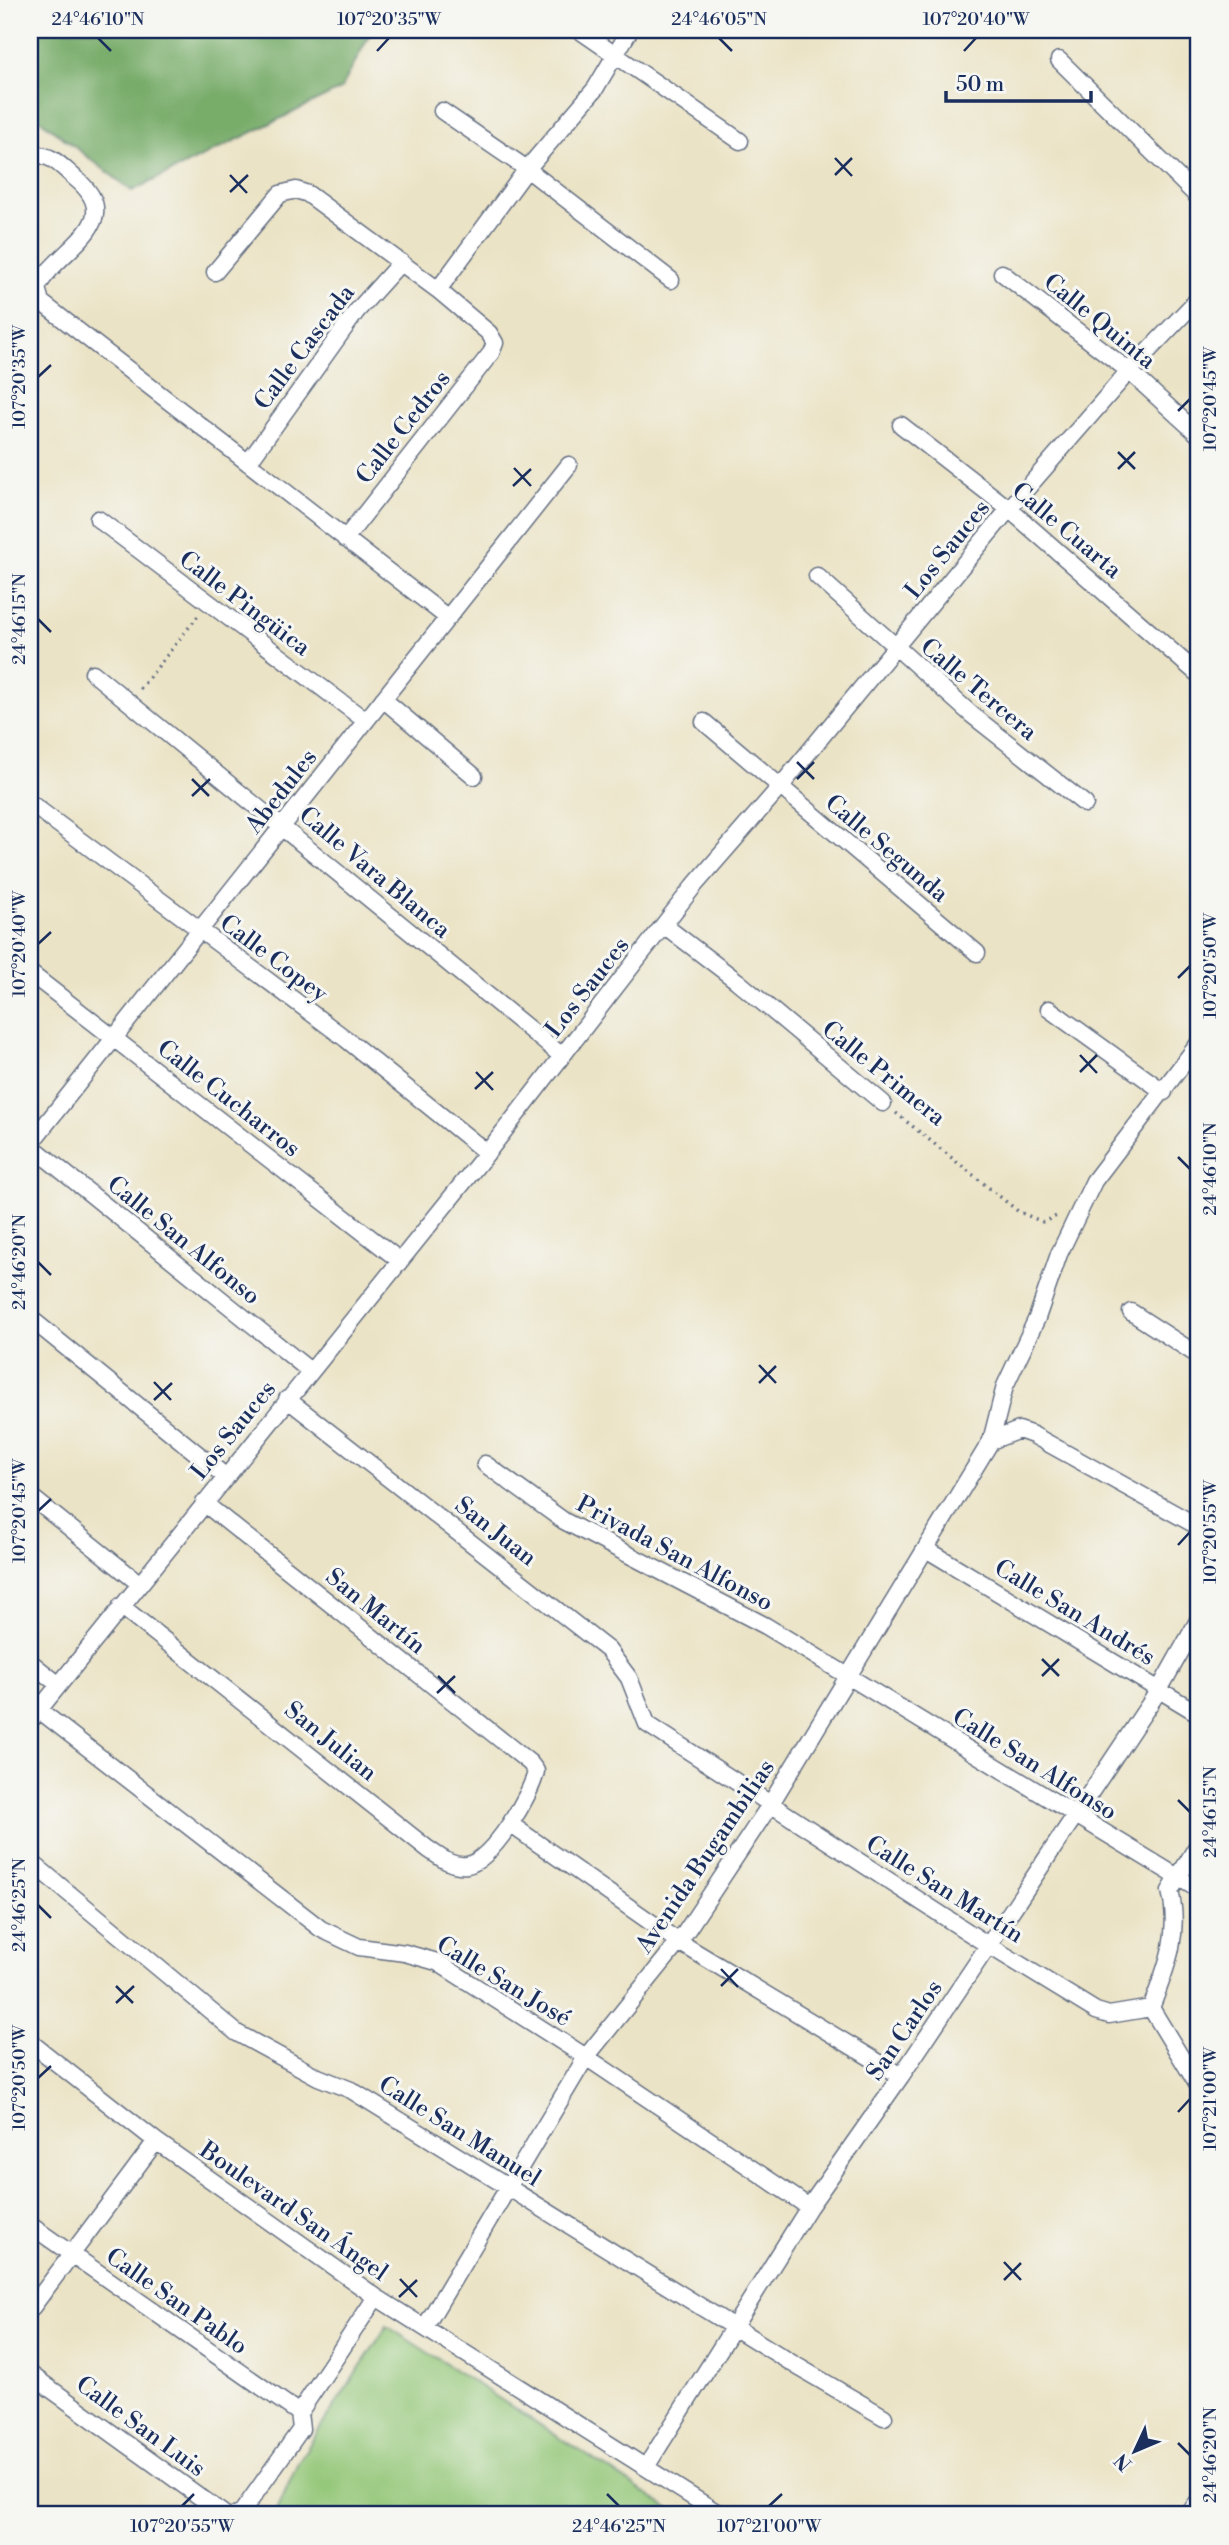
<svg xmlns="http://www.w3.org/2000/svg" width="1229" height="2545" font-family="'Libre Bodoni',serif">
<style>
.green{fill:#94c779;stroke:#587b6c;stroke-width:2}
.forest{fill:#77ac69;stroke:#496e64;stroke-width:2}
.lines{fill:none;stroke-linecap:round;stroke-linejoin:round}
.minor-casing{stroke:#646e82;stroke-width:19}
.path{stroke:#646e82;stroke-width:3.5;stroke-dasharray:2 5;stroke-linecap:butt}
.minor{stroke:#fff;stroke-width:16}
.ticks{fill:none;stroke:#1b2f5e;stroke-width:2.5}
.labels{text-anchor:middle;stroke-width:6;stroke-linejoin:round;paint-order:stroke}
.street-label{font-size:24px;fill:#1b2f5e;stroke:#f6f6f2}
.neatline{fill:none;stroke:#1b2f5e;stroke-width:2.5}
.ticks-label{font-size:18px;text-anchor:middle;fill:#1b2f5e}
</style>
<rect width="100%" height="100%" fill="#f6f6f2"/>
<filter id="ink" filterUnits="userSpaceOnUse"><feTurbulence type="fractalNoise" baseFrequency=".0143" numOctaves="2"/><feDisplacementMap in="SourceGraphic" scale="14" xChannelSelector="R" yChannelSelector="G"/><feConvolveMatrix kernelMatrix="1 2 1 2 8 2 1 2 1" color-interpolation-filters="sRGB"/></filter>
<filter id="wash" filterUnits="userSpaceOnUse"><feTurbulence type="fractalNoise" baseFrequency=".00686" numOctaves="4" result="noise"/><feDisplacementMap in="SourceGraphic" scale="28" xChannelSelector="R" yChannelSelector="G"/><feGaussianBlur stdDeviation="1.57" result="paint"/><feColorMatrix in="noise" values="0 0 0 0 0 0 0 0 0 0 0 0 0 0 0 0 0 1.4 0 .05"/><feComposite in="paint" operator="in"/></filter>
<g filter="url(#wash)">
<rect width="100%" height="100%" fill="#ebe3c5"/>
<path class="green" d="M387,2326L679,2515H275L298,2462Z"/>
<path class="forest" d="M30,30H372L341,89L132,191L30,112Z"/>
</g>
<g filter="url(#ink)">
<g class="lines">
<defs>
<path id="minor" d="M579,30L740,141
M1059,60L1199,198
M442,111L527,169L671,280
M30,154C52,154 59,164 75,178C130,223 58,247 37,288L41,302L448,618
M215,272L280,194L296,190L308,194L438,290L489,333L495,343L491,353L345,539
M1002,273L1129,371L1199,435
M438,290L527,169L595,89L630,30
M901,425L1009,509L1199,675
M248,463L356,312L401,262
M98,519L366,721
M817,576L972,715L1085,804
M93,673L562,1056
M383,699L474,776
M704,722L977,953
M30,803L346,1039L487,1153
M665,926L737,981L883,1103
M30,973L399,1260
M1049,1009L1164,1092
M30,1144L569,465
M30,1145L310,1371
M1131,1312L1199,1356
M30,1318L226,1477
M287,1399L608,1650L629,1678L647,1724L988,1945L1096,2011L1109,2015L1151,2008L1199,2087
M991,1441L1005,1386L1037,1318L1059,1254L1094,1181L1199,1043
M485,1464L564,1521L766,1626L1199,1890
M30,1496L140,1584
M926,1549L1199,1714
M121,1606L428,1849C440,1857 451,1867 467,1865C491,1862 532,1794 536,1771L530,1763L204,1503
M30,1662L59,1685
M39,1710L321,1929L359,1947L405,1953L437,1962L586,2057L809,2207
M30,1721L487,1153L693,887L780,787L1009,509L1129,371L1199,298
M510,1824L679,1942L901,2076
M30,1861L237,2033L318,2077L351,2090L795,2365L884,2417
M1151,2008C1166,1969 1181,1934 1170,1891L1199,1843
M30,2042L156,2141L376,2297L721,2515
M30,2225L299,2413
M30,2310L156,2141
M425,2327L586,2057L679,1942L770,1805L991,1441L1019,1430L1033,1435L1199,1527
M30,2374L225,2515
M646,2467L809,2207L901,2076L1159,1690L1199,1619
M235,2515L242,2512L301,2429L299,2413L376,2297
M1188,2515L1199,2500"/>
</defs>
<use href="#minor" class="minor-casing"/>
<path class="path" d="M140,689L198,616
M896,1113L1019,1212L1043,1222L1059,1215"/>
<use href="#minor" class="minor"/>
</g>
</g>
<path class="ticks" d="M98,38L111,51M719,38L732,51M377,51L389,38M964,51L976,38M835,158L852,176M230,175L247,193M835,175L852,158M230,192L248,175M38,377L51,365M1178,411L1190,399M1118,452L1135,469M514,468L531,486M1118,469L1135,452M513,486L531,469M38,619L51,632M797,762L814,779M192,779L209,796M797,779L814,762M192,796L210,779M38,944L51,932M1178,978L1190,966M1080,1055L1097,1073M476,1072L493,1090M1080,1072L1097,1055M475,1089L493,1072M1178,1157L1190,1169M38,1262L51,1275M759,1365L776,1383M154,1382L171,1400M759,1383L776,1366M154,1400L172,1383M38,1511L51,1499M1178,1545L1190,1532M1042,1659L1059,1676M438,1676L455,1693M1042,1676L1059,1659M437,1693L455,1676M1178,1800L1190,1812M38,1905L51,1918M721,1969L738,1987M116,1986L133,2003M721,1986L738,1969M116,2003L134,1986M38,2078L51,2066M1178,2112L1190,2099M1004,2262L1021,2280M400,2279L417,2297M1004,2280L1021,2263M399,2297L417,2280M1178,2443L1190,2455M607,2494L619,2506M182,2506L194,2494M769,2506L782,2494"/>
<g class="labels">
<g class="street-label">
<text transform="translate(1100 321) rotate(39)" y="8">Calle Quinta</text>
<text transform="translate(304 347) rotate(-53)" y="8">Calle Cascada</text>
<text transform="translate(403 427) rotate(-52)" y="8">Calle Cedros</text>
<text transform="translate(1067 530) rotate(40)" y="8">Calle Cuarta</text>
<text transform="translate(947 549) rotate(-51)" y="8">Los Sauces</text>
<text transform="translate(245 603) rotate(37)" y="8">Calle Pingüica</text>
<text transform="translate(979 689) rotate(40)" y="8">Calle Tercera</text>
<text transform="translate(281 791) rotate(-52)" y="8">Abedules</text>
<text transform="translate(887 848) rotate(40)" y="8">Calle Segunda</text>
<text transform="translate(375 872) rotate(40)" y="8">Calle Vara Blanca</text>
<text transform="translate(274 958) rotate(37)" y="8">Calle Copey</text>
<text transform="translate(587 987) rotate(-52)" y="8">Los Sauces</text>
<text transform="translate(884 1073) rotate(39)" y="8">Calle Primera</text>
<text transform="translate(229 1098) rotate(38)" y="8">Calle Cucharros</text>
<text transform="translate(184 1240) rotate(39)" y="8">Calle San Alfonso</text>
<text transform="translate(233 1430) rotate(-51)" y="8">Los Sauces</text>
<text transform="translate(496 1531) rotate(38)" y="8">San Juan</text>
<text transform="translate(675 1553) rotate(28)" y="8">Privada San Alfonso</text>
<text transform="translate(376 1611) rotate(39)" y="8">San Martín</text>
<text transform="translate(1075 1612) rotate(31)" y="8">Calle San Andrés</text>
<text transform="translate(331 1741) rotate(39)" y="8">San Julian</text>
<text transform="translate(1035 1764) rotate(32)" y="8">Calle San Alfonso</text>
<text transform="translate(705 1856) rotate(-56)" y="8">Avenida Bugambilias</text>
<text transform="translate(945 1889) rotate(32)" y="8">Calle San Martín</text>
<text transform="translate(504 1981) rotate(31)" y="8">Calle San José</text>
<text transform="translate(904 2030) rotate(-56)" y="8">San Carlos</text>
<text transform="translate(460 2131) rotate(32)" y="8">Calle San Manuel</text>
<text transform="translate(294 2211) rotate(35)" y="8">Boulevard San Ángel</text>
<text transform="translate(177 2301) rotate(35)" y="8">Calle San Pablo</text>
<text transform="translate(141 2426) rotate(36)" y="8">Calle San Luis</text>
</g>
</g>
<rect width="1229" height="2545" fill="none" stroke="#f6f6f2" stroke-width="77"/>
<g transform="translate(1135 2451) rotate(226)" stroke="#f6f6f2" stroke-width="5" paint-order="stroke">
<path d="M0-5L12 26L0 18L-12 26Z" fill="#1b2f5e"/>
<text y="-10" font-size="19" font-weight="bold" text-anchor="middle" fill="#1b2f5e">N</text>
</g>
<path d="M946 91v10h145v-10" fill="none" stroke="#1b2f5e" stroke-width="3.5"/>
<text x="956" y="91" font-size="21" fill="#1b2f5e" stroke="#f6f6f2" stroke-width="5" paint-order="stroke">50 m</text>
<rect x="38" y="38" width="1152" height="2468" class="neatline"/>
<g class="ticks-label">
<text x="98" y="25">24°46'10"N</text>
<text x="389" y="25">107°20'35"W</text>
<text x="719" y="25">24°46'05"N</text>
<text x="976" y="25">107°20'40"W</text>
<text transform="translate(19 377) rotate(-90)" y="6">107°20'35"W</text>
<text transform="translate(1210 399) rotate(-90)" y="6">107°20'45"W</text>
<text transform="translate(19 619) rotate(-90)" y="6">24°46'15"N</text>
<text transform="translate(19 944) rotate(-90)" y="6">107°20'40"W</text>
<text transform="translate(1210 966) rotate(-90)" y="6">107°20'50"W</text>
<text transform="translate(1210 1169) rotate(-90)" y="6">24°46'10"N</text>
<text transform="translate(19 1262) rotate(-90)" y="6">24°46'20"N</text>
<text transform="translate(19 1511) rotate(-90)" y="6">107°20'45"W</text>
<text transform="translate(1210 1532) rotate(-90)" y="6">107°20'55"W</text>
<text transform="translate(1210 1812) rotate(-90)" y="6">24°46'15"N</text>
<text transform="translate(19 1905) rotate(-90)" y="6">24°46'25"N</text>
<text transform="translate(19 2078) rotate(-90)" y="6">107°20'50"W</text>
<text transform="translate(1210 2099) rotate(-90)" y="6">107°21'00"W</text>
<text transform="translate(1210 2455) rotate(-90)" y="6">24°46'20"N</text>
<text x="182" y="2532">107°20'55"W</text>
<text x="619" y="2532">24°46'25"N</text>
<text x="769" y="2532">107°21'00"W</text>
</g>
</svg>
